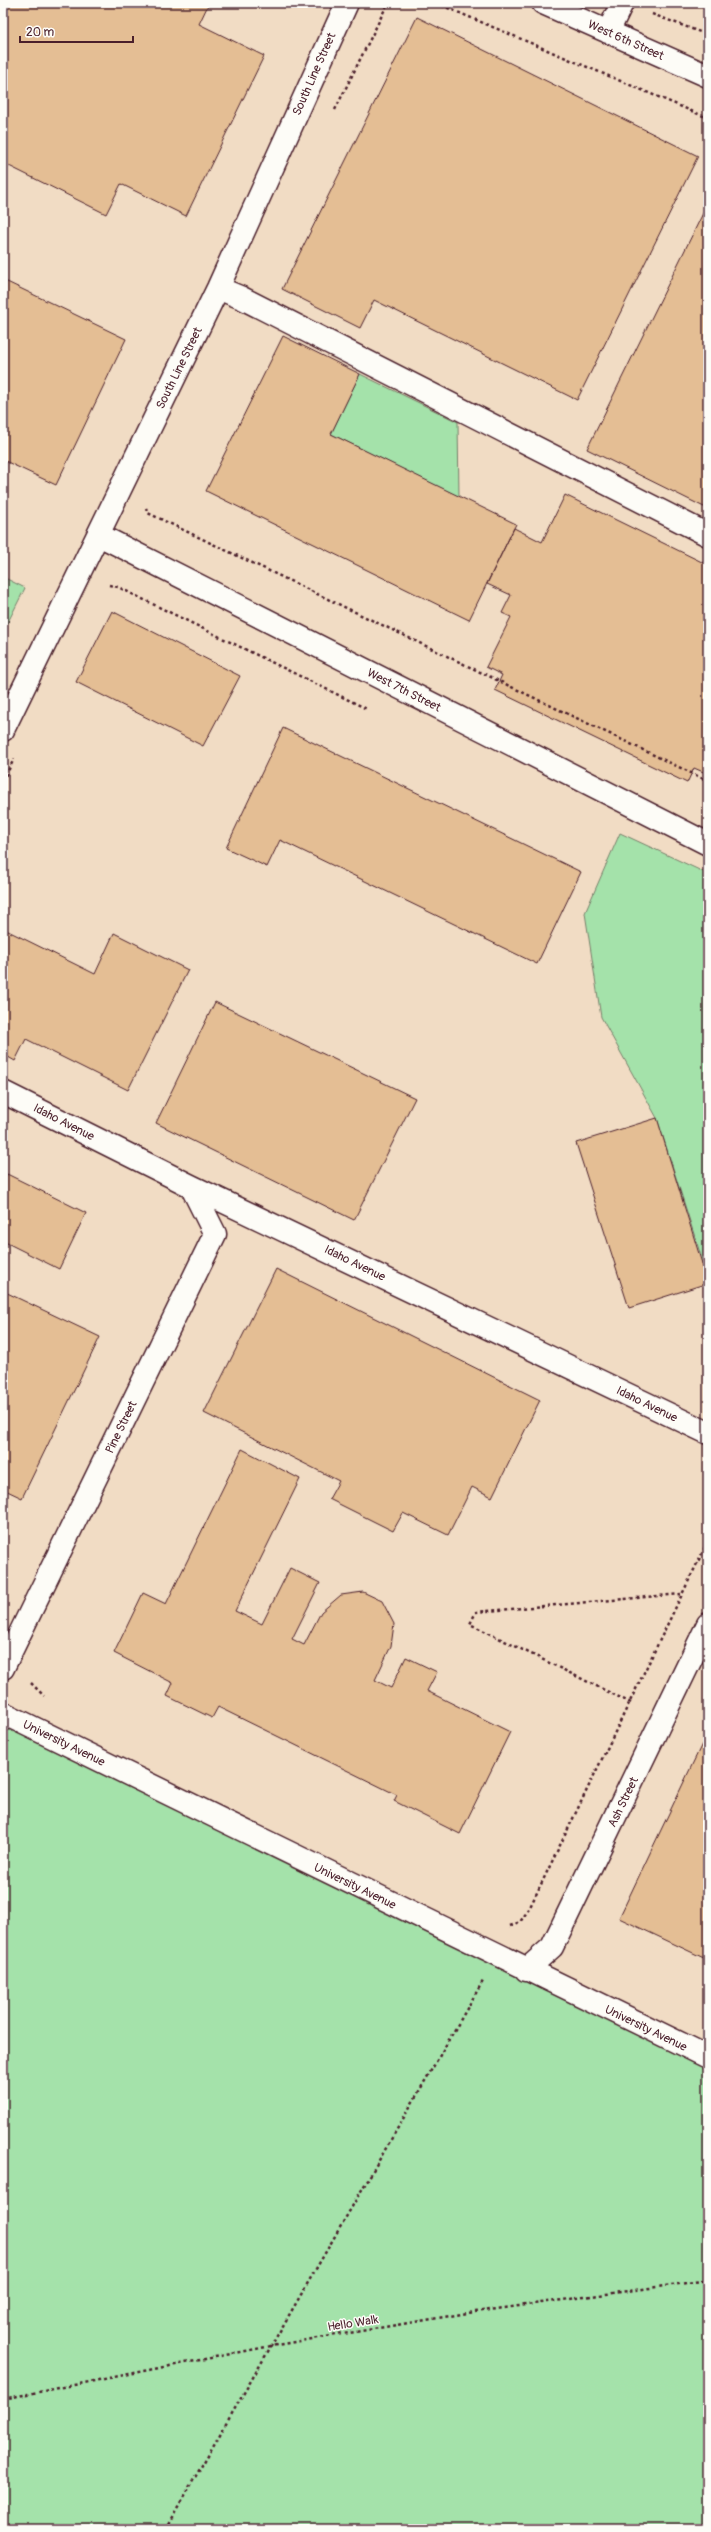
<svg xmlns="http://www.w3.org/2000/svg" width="711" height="2532" font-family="Pangolin,sans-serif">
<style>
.built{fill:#f1dcc4}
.green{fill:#a4e2aa;stroke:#77806a}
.building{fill:#e4be94;stroke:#4a1f2b}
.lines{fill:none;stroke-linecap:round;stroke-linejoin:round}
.minor-casing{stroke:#4a1f2b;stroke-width:25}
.path{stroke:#4a1f2b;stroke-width:2.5;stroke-dasharray:3 3;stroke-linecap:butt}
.minor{stroke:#fdfcf7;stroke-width:22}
.labels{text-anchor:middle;stroke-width:3;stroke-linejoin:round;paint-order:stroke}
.street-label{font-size:12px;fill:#4a1f2b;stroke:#fdfcf7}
</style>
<rect width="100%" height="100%" fill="#f6e9d9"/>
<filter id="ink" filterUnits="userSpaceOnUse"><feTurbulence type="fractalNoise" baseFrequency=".025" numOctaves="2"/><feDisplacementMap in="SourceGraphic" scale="8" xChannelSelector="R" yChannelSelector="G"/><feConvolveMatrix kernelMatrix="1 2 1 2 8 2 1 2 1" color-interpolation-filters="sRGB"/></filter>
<g filter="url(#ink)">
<path class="built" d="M3,3H708V2529H3Z"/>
<path class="green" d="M360,374L458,422L459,497L331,434Z
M3,577L25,588L3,632Z
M620,833L708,874V1278L657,1118L601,1017L585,913Z
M3,1713L708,2057V2529H3Z"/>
<path class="building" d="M3,3H209L199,24L264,56L186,216L121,184L106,214L3,163Z
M417,17L698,156L577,400L374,300L360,328L282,289Z
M708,203V509L587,449Z
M3,280L126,339L56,485L3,460Z
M283,336L360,374L331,434L516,524L469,620L206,491Z
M565,495L708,565V774L694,768L687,783L495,690L502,675L486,667L511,617L502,613L511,595L487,584L514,528L542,542Z
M112,611L240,676L203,746L76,682Z
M283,728L581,872L537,964L280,840L267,867L226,848Z
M6,930L95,974L114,933L188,970L128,1090L26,1039L15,1061L3,1054V937Z
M215,1002L415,1098L354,1220L156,1123Z
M657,1118L708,1283L629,1308L576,1143Z
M7,1174L86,1213L59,1269L3,1241V1182Z
M276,1269L540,1400L492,1497L472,1487L448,1535L403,1513L393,1531L329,1499L339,1481L204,1413Z
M3,1291L100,1337L22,1498L3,1489Z
M242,1449L300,1479L235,1611L262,1624L290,1568L320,1583L292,1639L304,1645L321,1612L341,1595L363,1592L382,1601L394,1624L391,1646L375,1680L391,1688L406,1657L437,1672L427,1691L510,1732L460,1834L394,1801L397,1795L218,1707L212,1718L167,1696L173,1683L114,1653L143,1593L166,1604Z
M702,1744L708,1747V1960L619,1918Z"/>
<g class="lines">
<defs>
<path id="minor" d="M543,3L708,76
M608,32L622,3
M218,288L242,298L708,535
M99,535L708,844
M3,730L218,288L347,3
M3,1092L191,1186L708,1433
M3,1668L215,1234L191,1186
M3,1713L708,2057
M526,1970L552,1947L708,1624"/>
</defs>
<use href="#minor" class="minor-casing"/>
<path class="path" d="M436,3L708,118
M652,14L708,35
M335,110L388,3
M146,508L148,513L708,781
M109,585L118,587L367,709
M3,781L14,759
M31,1683L44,1696
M631,1703L470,1624L476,1612L681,1594
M510,1926L520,1922L529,1909L708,1541
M3,2399L271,2346L468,2313L708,2280
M165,2529L483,1981"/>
<use href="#minor" class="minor"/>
</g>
</g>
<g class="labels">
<g class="street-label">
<text transform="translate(626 40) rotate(24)" y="4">West 6th Street</text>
<text transform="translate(314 74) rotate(-66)" y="4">South Line Street</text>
<text transform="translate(179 368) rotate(-64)" y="4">South Line Street</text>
<text transform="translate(404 690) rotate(27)" y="4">West 7th Street</text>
<text transform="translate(64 1122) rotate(27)" y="4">Idaho Avenue</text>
<text transform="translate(355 1263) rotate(26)" y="4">Idaho Avenue</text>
<text transform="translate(647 1404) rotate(26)" y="4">Idaho Avenue</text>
<text transform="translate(121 1427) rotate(-64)" y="4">Pine Street</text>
<text transform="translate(64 1743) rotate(26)" y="4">University Avenue</text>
<text transform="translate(623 1802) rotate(-64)" y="4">Ash Street</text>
<text transform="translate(355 1886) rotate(26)" y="4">University Avenue</text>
<text transform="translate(646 2028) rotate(26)" y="4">University Avenue</text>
<text transform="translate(353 2323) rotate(-9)" y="4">Hello Walk</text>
</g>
</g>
<rect width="711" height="2532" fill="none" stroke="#fdfcf7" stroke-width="16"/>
<rect x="8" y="8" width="695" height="2516" fill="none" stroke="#4a1f2b" stroke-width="1.5" filter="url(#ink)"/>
<path d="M20 36v6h113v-6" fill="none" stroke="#4a1f2b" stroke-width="2"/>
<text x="26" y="36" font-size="12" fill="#4a1f2b" stroke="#fdfcf7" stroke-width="3" paint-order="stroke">20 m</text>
</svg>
